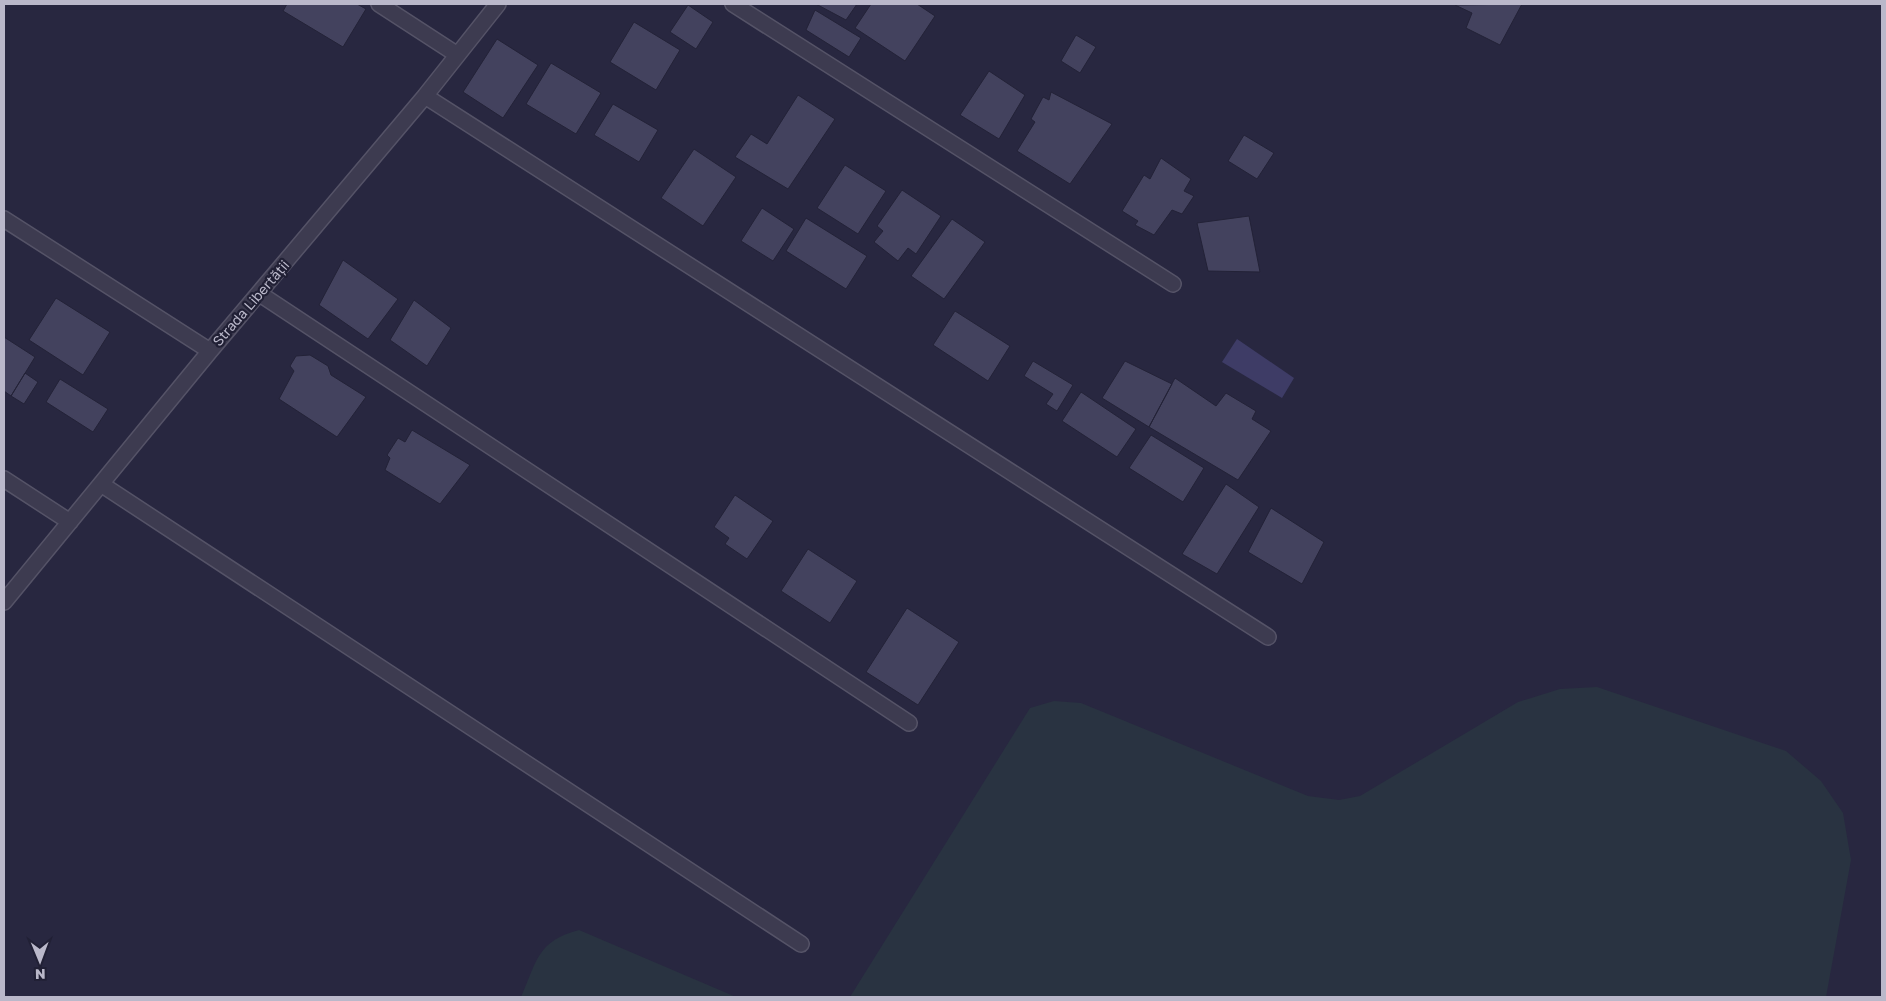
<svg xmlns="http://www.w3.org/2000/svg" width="1886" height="1001" font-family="'Golos Text',sans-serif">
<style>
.green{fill:#293341}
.water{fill:#3e3c66}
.building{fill:#43425e;stroke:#232237}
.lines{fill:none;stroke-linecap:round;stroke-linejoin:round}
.minor-casing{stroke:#555367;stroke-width:18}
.minor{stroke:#3d3b50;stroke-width:15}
.labels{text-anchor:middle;stroke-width:4.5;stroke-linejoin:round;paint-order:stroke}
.street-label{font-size:14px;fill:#bab8ca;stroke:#212035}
</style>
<rect width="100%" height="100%" fill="#282740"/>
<path class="green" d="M1597,687L1786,751L1821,781L1843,813L1851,860L1826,997H850L1030,708L1054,701L1081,703L1308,796L1339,800L1360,796L1518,702L1560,689Z
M579,930L736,997H521C537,961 537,941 579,930Z"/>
<path class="water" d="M1237,339L1294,378L1282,398L1222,362Z"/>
<path class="building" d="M287,4H357L366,9L343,47L283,11Z
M816,4H857L846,20Z
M871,4H917L935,16L905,61L855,28Z
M1522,4L1500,45L1466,28L1472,13L1455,5Z
M688,5L713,22L696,49L670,32Z
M815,10L861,38L849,57L806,30Z
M634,22L680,50L656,90L610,62Z
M1076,35L1096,47L1080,73L1061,61Z
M497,39L538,65L503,118L463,92Z
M551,63L601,93L576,134L526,104Z
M989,71L1025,95L999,139L960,115Z
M1051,92L1112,124L1070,184L1017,151L1035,122L1031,119L1043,97L1049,100Z
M798,95L835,119L788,189L735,157L751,134L767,144Z
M613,104L658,130L639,162L594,135Z
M1244,135L1274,153L1257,179L1228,161Z
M694,149L736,177L703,226L661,198Z
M1161,158L1191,179L1184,191L1194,196L1182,214L1172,210L1154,235L1135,225L1138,221L1122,211L1144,175L1150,179Z
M845,165L886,191L858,234L817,208Z
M902,190L941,216L916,254L908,248L898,261L874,242L883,231L877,226Z
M762,208L794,229L773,261L741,241Z
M1249,216L1260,272L1208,271L1197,223Z
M806,218L867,256L846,289L786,251Z
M952,219L985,242L944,299L911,276Z
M343,260L398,299L368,339L319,305Z
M56,298L110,332L83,375L29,340Z
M414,300L451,328L427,366L390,340Z
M955,311L1010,346L988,381L933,345Z
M4,337L35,357L11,396L4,391Z
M310,355L328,366L331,375L366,397L337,437L279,399L294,371L290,366L296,356Z
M1033,361L1073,385L1057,411L1046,404L1053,394L1024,376Z
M1125,361L1172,384L1149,427L1102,398Z
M25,373L38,382L24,404L11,396Z
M1175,378L1216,406L1226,393L1256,411L1252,419L1271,431L1238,480L1149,427Z
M60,379L108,409L93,432L46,402Z
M1081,392L1136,429L1117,457L1062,421Z
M412,430L470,465L440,504L385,470L390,458L387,455L398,438L405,442Z
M1151,435L1204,468L1183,502L1129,468Z
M1226,484L1259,507L1217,574L1182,554Z
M735,495L773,521L747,559L725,544L729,538L714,527Z
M1271,508L1324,542L1302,584L1248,552Z
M808,549L857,581L830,623L781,591Z
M907,608L959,642L918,705L866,672Z"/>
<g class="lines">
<defs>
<path id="minor" d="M379,4L456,54
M733,4L1173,284
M425,96L1268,637
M4,219L210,351
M260,294L909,723
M4,479L70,522
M101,484L801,944
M4,602L210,351L425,96L498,4"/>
</defs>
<use href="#minor" class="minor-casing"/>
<use href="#minor" class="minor"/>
</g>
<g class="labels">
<g class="street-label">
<text transform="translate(251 303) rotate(-49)" y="5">Strada Libertății</text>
</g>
</g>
<rect width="1886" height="1001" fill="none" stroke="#bab8ca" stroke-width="10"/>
<g transform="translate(40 961) rotate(179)" stroke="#212035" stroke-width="4" paint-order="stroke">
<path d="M0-4L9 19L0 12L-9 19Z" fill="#bab8ca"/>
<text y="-8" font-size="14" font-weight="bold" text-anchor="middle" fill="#bab8ca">N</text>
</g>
</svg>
